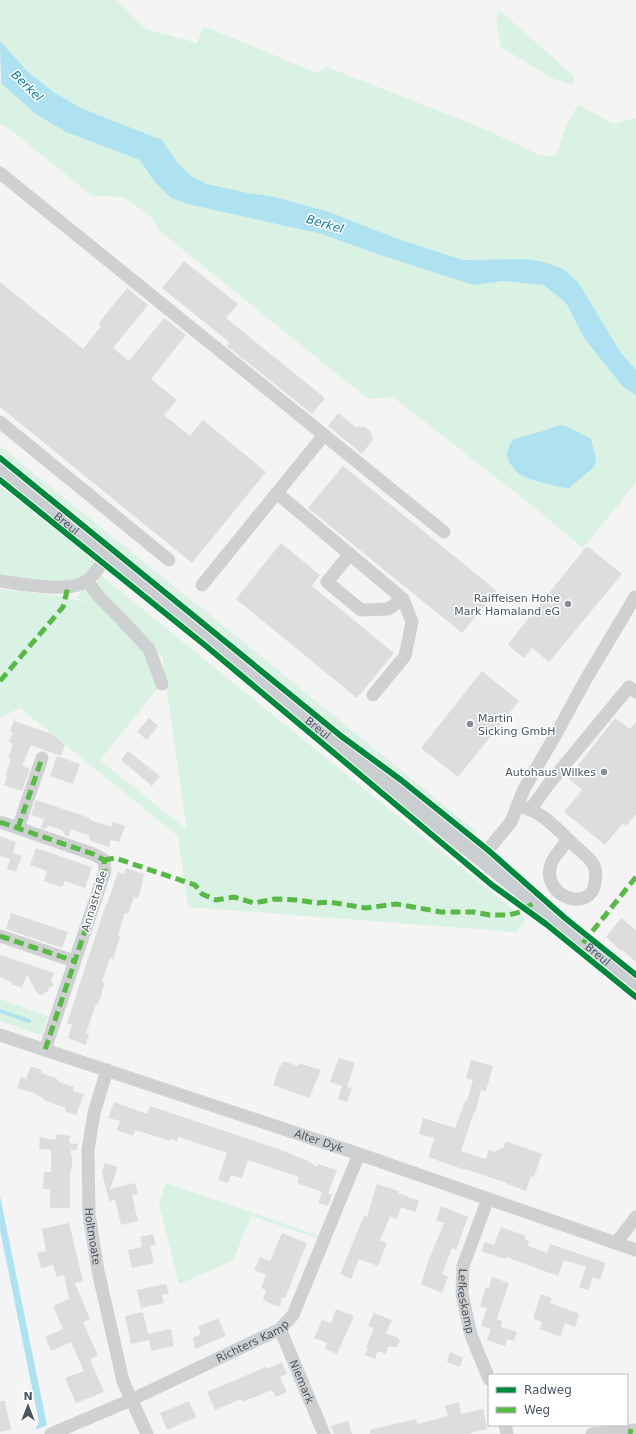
<svg xmlns="http://www.w3.org/2000/svg" width="636" height="1434" font-family="'DejaVu Sans',sans-serif">
<style>
.green{fill:#d9f2e3}
.water{fill:#aee2f0}
.lines{fill:none;stroke-linecap:round;stroke-linejoin:round}
.stream{stroke:#aee2f0;stroke-width:4}
.building{fill:#ddddde}
.minor{stroke:#ced0d2;stroke-width:13}
.major{stroke:#caced1;stroke-width:16}
.quiet{stroke:#58b947;stroke-width:5;stroke-dasharray:10 5;stroke-linecap:butt}
.cycleway-casing{stroke:#fff;stroke-width:8}
.cycleway{stroke:#00873e;stroke-width:6}
.poi-dot{fill:#868d94;stroke:#fff;stroke-width:1.5}
.labels{text-anchor:middle;stroke-width:3;stroke-linejoin:round;paint-order:stroke}
.street-label{font-size:11px;fill:#4a5661;stroke:#fff}
.poi-label{font-size:11px;fill:#4a5661;stroke:#fff;text-anchor:end}
.water-label{font-size:12px;font-style:italic;fill:#0c7c9b;stroke:#fff}
</style>
<rect width="100%" height="100%" fill="#f4f4f4"/>
<path class="green" d="M0,0H117L146,29L197,43L204,26L317,73L327,67L487,130L539,155L556,156L567,124L578,105L614,124L636,118V370L621,353L553,265L540,261L526,259L463,260L398,239L271,196L248,193L207,184L191,176L177,162L162,140L81,108L55,93L29,73L0,41Z
M499,10L575,77L572,84L551,78L501,47L496,21Z
M0,82L37,115L66,132L140,160L153,180L171,198L187,204L322,234L374,253L473,285L504,281L544,285L566,303L584,338L622,386L636,395V483L583,548L530,504L393,397L369,399L348,383L160,231L151,217L124,197L92,196L11,130L0,124Z
M0,446L181,592L198,605L478,833L471,832L402,776L332,726L0,457Z
M0,481L95,558L96,566L74,583L0,577Z
M98,573L526,920L516,932L188,907L178,836L20,708L0,718V589L60,596L89,603L76,598L83,590L95,597L146,650L159,687L100,760L187,830L162,656L97,588V580Z
M0,999L48,1016L42,1033L40,1035L0,1021Z
M166,1183L320,1236L319,1239L251,1216L233,1261L179,1284L159,1204Z"/>
<path class="water" d="M0,41L29,73L55,93L81,108L162,140L177,162L191,176L207,184L248,193L271,196L329,212L398,239L463,260L526,259L540,261L553,265L563,269L578,282L621,353L636,370V395L622,386L584,338L566,303L544,285L504,281L473,285L374,253L322,234L187,204L171,198L153,180L140,160L66,132L37,115L1,83Z
M559,425L569,427L591,439L596,459L594,467L569,488C559,488 530,480 521,475C515,472 508,462 507,456C506,450 511,443 514,439L543,431Z
M0,1196L47,1425L35,1430L39,1422L0,1230Z"/>
<g class="lines">
<path class="stream" d="M0,1011L29,1021"/>
</g>
<path class="building" d="M184,261L238,304L226,318L325,398L312,414L227,346L229,342L162,288Z
M0,282L83,349L101,326L98,324L127,288L148,305L113,348L129,361L164,318L186,335L151,379L177,400L164,415L190,436L203,420L266,472L192,563L0,407Z
M338,413L357,428L359,426L362,428L363,426L372,433L371,435L374,438L362,454L328,426Z
M343,466L497,591L462,633L308,508Z
M281,543L320,575L312,586L394,653L357,698L236,599Z
M587,546L622,574L549,662L532,648L524,658L508,645L515,635Z
M482,671L519,701L458,777L421,748Z
M149,718L158,726L147,740L137,732Z
M615,718L630,729L636,722V814L626,826L623,823L605,845L564,812L582,790L568,778Z
M14,721L52,734L65,745L61,756L31,745L22,766L30,769L22,791L4,785L7,777L5,776L11,759L8,758L13,744L9,742L13,732L10,731Z
M128,751L160,776L152,786L121,760Z
M57,756L80,764L73,784L50,776Z
M36,800L90,818V820L111,827L113,822L125,826L119,842L111,840L109,847L89,840L90,836L71,829L68,837L66,836L62,830L56,828L49,826L44,829L41,828L44,819L31,815Z
M0,836L16,842L13,853L22,856L16,872L7,869L10,859L0,856Z
M36,848L92,867L85,888L65,881L62,887L44,881L47,871L30,865Z
M126,868L144,874L141,888L138,898L134,897L128,914L125,913L118,935L120,937L113,959L110,958L102,982L105,983L101,993H102L98,1005L96,1004L86,1033L89,1034L86,1045L68,1038L72,1025L67,1023L106,904H107L118,872L124,874Z
M11,913L68,932L62,948L6,929Z
M621,918L636,930V962L622,950L621,951L606,937Z
M0,955L54,973L51,980L54,985L49,988L48,991L41,995L37,993L27,974L22,988L11,984L12,982L0,977Z
M339,1058L355,1063L347,1087L352,1088L347,1102L338,1099L342,1086L330,1082Z
M471,1060L493,1066L486,1091L481,1090L475,1113L474,1112L461,1151L486,1159L489,1150L495,1152L499,1149L504,1147L506,1141L542,1154L534,1177L531,1176L526,1191L507,1184V1183L465,1169V1170L428,1157L435,1138L419,1134L423,1118L455,1128L465,1101H467L473,1080L466,1078Z
M283,1061L298,1066L299,1063L321,1070L309,1098L273,1085L280,1065L281,1066Z
M31,1066L42,1070L41,1073L56,1078L59,1082L74,1087L73,1091L84,1094L76,1115L65,1111L66,1108L44,1100V1099L34,1093L17,1088L21,1077L26,1079Z
M114,1102L147,1114L150,1106L278,1149L308,1161L317,1167L318,1164L337,1170L328,1193L332,1195L328,1206L318,1203L322,1192L297,1183L299,1177L248,1160L242,1178L231,1175L228,1183L218,1180L227,1153L178,1137L177,1141L170,1139V1141L135,1130L133,1136L117,1130L120,1121L108,1118Z
M57,1134L70,1136L69,1143L78,1144L77,1150H71V1155L72,1156V1168L71,1169L70,1175V1208H50V1189H43L44,1172H51V1150L39,1149L40,1137L55,1140Z
M105,1163L118,1167L110,1189L135,1183L138,1194L132,1195L138,1221L121,1225L115,1200L109,1201L102,1172Z
M377,1184L399,1191L398,1193L419,1201L415,1212L401,1207L397,1219L390,1217L380,1240L387,1243L378,1266L359,1259L351,1279L340,1274L364,1216L367,1217Z
M441,1206L468,1217L456,1250L452,1248L442,1274L448,1277L442,1293L421,1284L429,1259L444,1223L436,1220Z
M69,1223L83,1281L75,1283L90,1319L83,1322L98,1356L90,1359L104,1392L76,1403L65,1378L84,1371L71,1342L51,1351L45,1337L63,1329L53,1306L69,1299L64,1275L57,1277L53,1265L41,1268L37,1253L46,1251L42,1229Z
M501,1227L526,1236L525,1240L529,1241L528,1246L547,1253L550,1244L606,1263L600,1280L593,1277L588,1290L579,1287L586,1267L564,1260L558,1276L506,1257L505,1259L481,1251L485,1242L494,1245Z
M282,1233L307,1243L285,1298L283,1297L279,1307L265,1301L266,1300L263,1299L266,1290L261,1288L266,1275L254,1270L260,1257L270,1261Z
M153,1234L156,1245L150,1246L154,1263L132,1268L128,1250L142,1247L140,1237Z
M492,1277L509,1283L497,1319L502,1321L501,1327L517,1332L514,1341L507,1339L505,1346L487,1340L491,1329L481,1326L487,1308L480,1306L486,1287L489,1288Z
M166,1284L169,1294L162,1295L164,1303L141,1308L137,1290Z
M541,1294L552,1298L550,1303L579,1314L575,1327L565,1323L560,1337L540,1329L542,1322L534,1319V1315Z
M336,1309L354,1316L337,1354L325,1349L327,1343L314,1338L322,1320L331,1323Z
M143,1312L148,1334L171,1329L174,1346L151,1351L149,1340L131,1344L125,1316Z
M374,1313L392,1320L386,1333L398,1338L400,1341L397,1347H388L386,1354L378,1351L375,1359L365,1355L368,1348L366,1347L374,1328L368,1326Z
M218,1318L226,1336L195,1349L193,1338L201,1334L198,1327Z
M450,1352L463,1358L460,1367L447,1362Z
M282,1362L287,1374L280,1377L287,1392L276,1397L272,1390L242,1402L241,1399L215,1410L207,1392L266,1367L267,1369Z
M0,1401H5L11,1430L0,1432Z
M189,1401L196,1417L167,1430L160,1413Z
M459,1402L461,1414L483,1409L487,1429L467,1434H370V1430L416,1419L417,1424L448,1416L445,1406Z
M348,1421L352,1434H334L330,1426Z"/>
<g class="lines">
<g class="minor">
<path d="M0,173L444,532"/>
<path d="M0,422L169,560"/>
<path d="M277,493L403,599L412,622L405,656L373,695"/>
<path d="M350,554L327,582L361,610L388,609L403,599"/>
<path d="M0,581C21,584 68,593 85,582C94,576 101,564 108,556"/>
<path d="M87,581L100,598L121,619L149,649L162,684"/>
<path d="M202,585L324,435"/>
<path d="M517,805C524,808 531,809 537,813C551,821 562,834 574,845C580,851 589,857 593,864C597,870 596,876 595,882C592,914 540,897 551,864C553,857 564,846 568,839"/>
<path d="M530,810L548,785L629,687L636,692"/>
<path d="M0,822L93,854L104,860L105,871L45,1050"/>
<path d="M18,828L42,758"/>
<path d="M481,858L511,822L524,789L555,736L586,679L635,597"/>
<path d="M0,936L74,961"/>
<path id="s1" d="M0,1035L359,1154L636,1250"/>
<path id="s2" d="M107,1070L94,1113L88,1150L89,1214L98,1271L123,1381L147,1434"/>
<path id="s3" d="M488,1199L463,1266L462,1294L471,1335L489,1379"/>
<path d="M616,1243L636,1217"/>
<path id="s4" d="M280,1329L324,1434"/>
<path d="M505,1425L507,1434"/>
<path id="s5" d="M51,1434L131,1400L280,1329L293,1315L359,1154"/>
<path d="M592,1434L636,1430"/>
</g>
<path class="major" id="s6" d="M0,469L288,704L535,902L636,986"/>
<path class="quiet" d="M0,681L63,607L68,587
M0,822L93,854L104,860L105,871L45,1050
M18,828L42,758
M104,860L115,858L195,885L202,894L216,900L234,897L254,903L275,899L298,900L317,903L329,902L366,908L396,904L441,912H474L490,915H509L520,912L535,902
M0,936L74,961
M583,943L636,877
M630,1434L631,1429"/>
<defs>
<path id="cycleway" d="M0,458L341,736L401,780L488,850L565,918L636,975
M0,480L206,646L492,885L546,924L636,997"/>
</defs>
<use href="#cycleway" class="cycleway-casing"/>
<use href="#cycleway" class="cycleway"/>
</g>
<g class="poi-dot">
<circle cx="568" cy="604" r="4"/>
<circle cx="470" cy="724" r="4"/>
<circle cx="604" cy="772" r="4"/>
</g>
<g class="labels">
<g class="street-label">
<text dy="4" stroke="none"><textPath href="#s6" startOffset="86">Breul</textPath></text>
<text dy="4" stroke="none"><textPath href="#s6" startOffset="410">Breul</textPath></text>
<text transform="translate(94 901) rotate(-73)" y="4">Annastraße</text>
<text dy="4" stroke="none"><textPath href="#s6" startOffset="770">Breul</textPath></text>
<text dy="4" stroke="none"><textPath href="#s1" startOffset="336">Alter Dyk</textPath></text>
<text dy="4" stroke="none"><textPath href="#s2" startOffset="169">Holtmoate</textPath></text>
<text dy="4" stroke="none"><textPath href="#s3" startOffset="107">Lefkeskamp</textPath></text>
<text dy="4" stroke="none"><textPath href="#s5" startOffset="222">Richters Kamp</textPath></text>
<text dy="4" stroke="none"><textPath href="#s4" startOffset="57">Niemark</textPath></text>
</g>
<g class="poi-label">
<text x="560" y="602">Raiffeisen Hohe<tspan x="560" dy="13">Mark Hamaland eG</tspan></text>
<text x="478" y="722" text-anchor="start">Martin<tspan x="478" dy="13">Sicking GmbH</tspan></text>
<text x="596" y="776">Autohaus Wilkes</text>
</g>
<g class="water-label">
<text transform="translate(27 86) rotate(44)" y="4">Berkel</text>
<text transform="translate(325 224) rotate(16)" y="4">Berkel</text>
</g>
</g>
<rect x="488" y="1374" width="140" height="52" fill="#ffffff" stroke="#b7bbc0"/>
<rect x="496" y="1387" width="20" height="6" fill="#00873e" stroke="#b7bbc0"/>
<text x="524" y="1394" font-size="12" fill="#4a5661">Radweg</text>
<rect x="496" y="1407" width="20" height="6" fill="#58b947" stroke="#b7bbc0"/>
<text x="524" y="1414" font-size="12" fill="#4a5661">Weg</text>
<g transform="translate(28 1406)" stroke="#ffffff" stroke-width="3" paint-order="stroke">
<path d="M0-3L7 15L0 10L-7 15Z" fill="#4a5661"/>
<text y="-6" font-size="11" font-weight="bold" text-anchor="middle" fill="#4a5661">N</text>
</g>
</svg>
